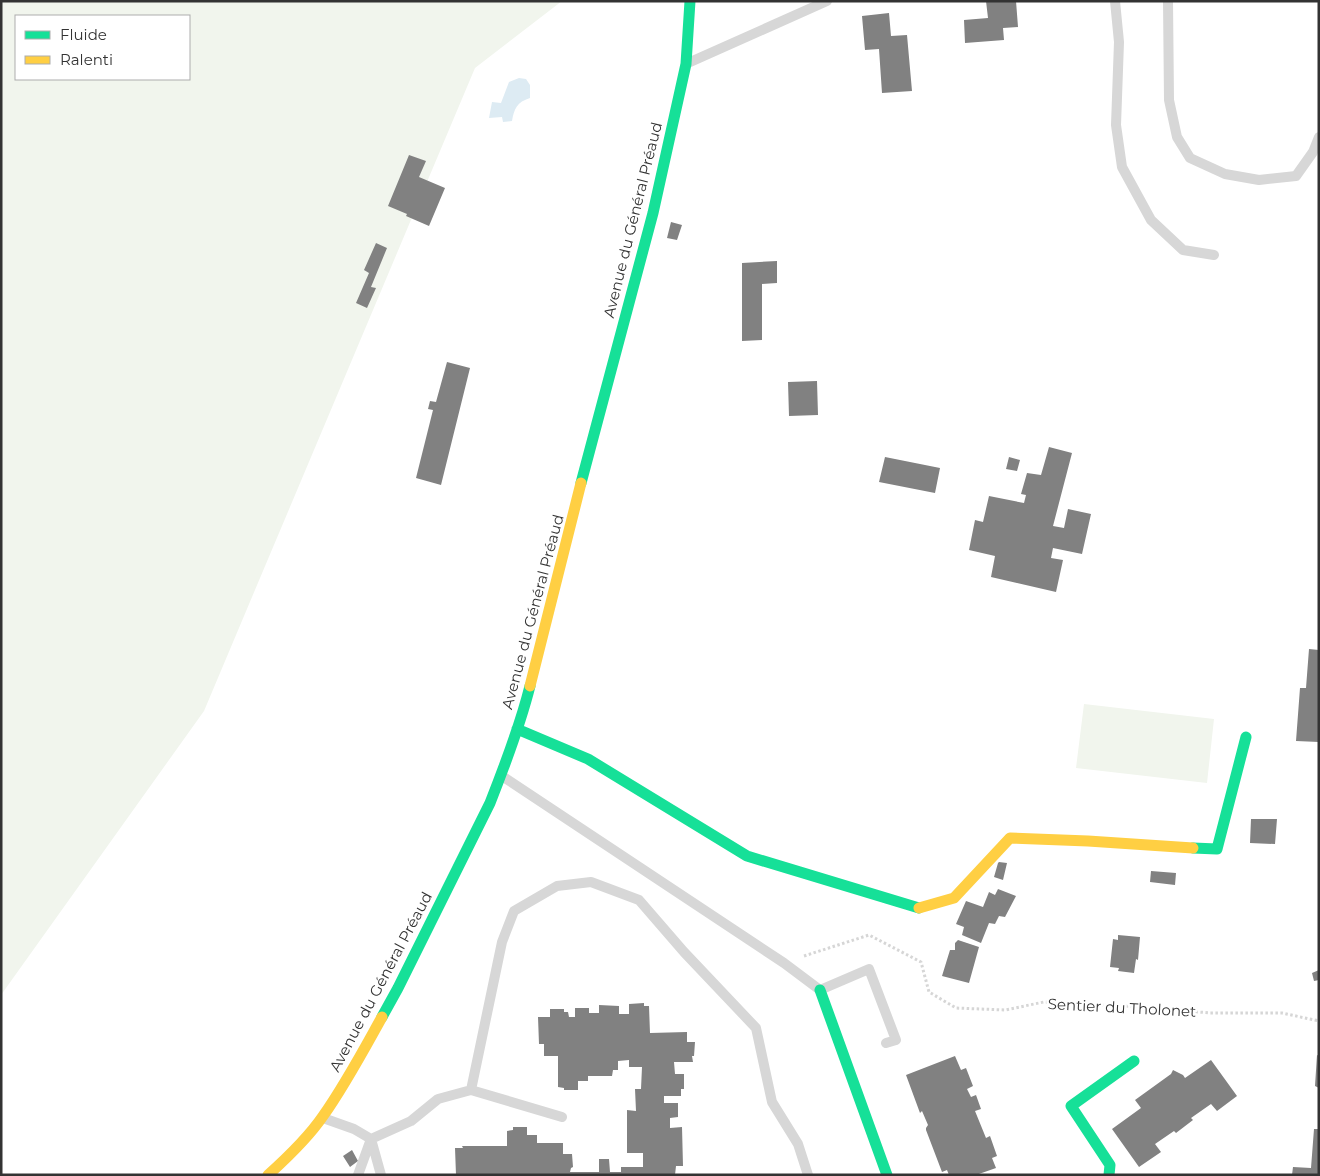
<svg xmlns="http://www.w3.org/2000/svg" width="1320" height="1176" font-family="Montserrat,sans-serif">
<style>
.green{fill:#f1f5ed;fill-rule:evenodd}
.water{fill:#ddebf3}
.building{fill:#818181}
.lines{fill:none;stroke-linecap:round;stroke-linejoin:round}
.path{stroke:#d6d6d6;stroke-width:3;stroke-dasharray:2.5 2.5;stroke-linecap:butt}
.lane{stroke:#d7d7d7;stroke-width:10}
.fast{stroke:#16e098;stroke-width:11}
.slow{stroke:#ffcf43;stroke-width:11}
.labels{text-anchor:middle;stroke-width:5;stroke-linejoin:round;paint-order:stroke}
.street-label{font-size:15px;fill:#333;stroke:#fff}
</style>
<rect width="100%" height="100%" fill="#fff"/>
<path class="green" d="M1,1H562L475,68L204,711L1,995ZM16,16H189V79H16Z
M1084,704L1214,719L1207,783L1076,768Z"/>
<path class="water" d="M519,78L526,79L530,85V98C517,102 514,109 512,121L503,122L502,117L489,118L492,102L501,103L509,82Z"/>
<path class="building" d="M986,1H1016L1018,27L1003,28L1004,40L965,43L964,20L988,18Z
M889,13L891,36L907,35L912,91L882,93L879,49L865,50L862,16Z
M409,155L426,161L419,177L445,188L429,226L406,216L407,214L388,206Z
M671,222L682,225L677,240L667,238Z
M376,243L387,248L371,287L376,288L367,308L356,303L369,273L364,270Z
M777,261V283L762,284V340L742,341V263Z
M447,362L470,368L441,485L416,478L433,410L428,409L430,401L436,402Z
M817,381L818,415L789,416L788,382Z
M1049,447L1072,453L1053,526L1064,528L1068,509L1091,514L1082,554L1053,548L1051,558L1063,560L1056,592L991,577L995,556L969,550L975,520L983,522L989,496L1024,503L1026,495L1021,494L1027,473L1041,475Z
M885,457L940,468L935,493L879,482Z
M1009,457L1020,460L1017,471L1006,469Z
M1309,649L1319,650V742L1296,741L1300,688H1306Z
M1251,819H1277L1275,844L1250,843Z
M999,862L1007,863L1003,880L994,877L998,863Z
M1151,871L1176,873L1175,885L1150,882Z
M998,889L1016,896L1005,917L999,916L995,924L989,923L981,943L962,935L964,927L956,924L966,901L983,907L989,892L995,895Z
M1118,935L1140,937L1138,960L1136,959L1134,973L1118,971L1119,968L1110,967L1113,939L1118,940Z
M958,940L979,947L969,983L942,976L950,950H955V943Z
M1319,970V980L1314,981L1312,973Z
M644,1003V1006H649L650,1033L687,1032V1042H695L694,1056H692L693,1062H674L675,1074H684V1089H681V1096H664V1103H678V1117L670,1118V1128L682,1127L683,1166H676L675,1175H456L455,1148H463L462,1146H507V1131L513,1130V1127H527V1135H537V1143H563V1154H572L573,1167L571,1168L570,1172H599V1159H609L610,1172H621V1167H643V1153H627V1110L636,1111L635,1089H641L642,1067H629V1060L618,1061V1070H613L612,1076H588V1081H578V1090H564V1088L558,1087V1056H544V1044H539L538,1017H550V1009H564V1012H568L569,1017H575V1008H589V1013H599V1005L619,1006V1014H629V1004Z
M1317,1055L1319,1056V1088L1315,1086Z
M955,1056L961,1070L966,1068L973,1086L967,1089L971,1097L976,1095L981,1109L975,1111L986,1138L990,1136L997,1156L992,1158L996,1168L976,1175H949L947,1170L942,1172L926,1130V1128L928,1125L922,1111L920,1113L906,1075Z
M1211,1060L1237,1096L1217,1111L1211,1104L1191,1118L1193,1120L1176,1133L1174,1131L1155,1144L1161,1152L1139,1167L1112,1129L1141,1108L1135,1100L1171,1074L1173,1070L1183,1075L1185,1078Z
M1314,1129H1319V1175H1292L1293,1167L1311,1168Z
M352,1150L358,1161L350,1167L343,1156Z"/>
<g class="lines">
<path class="path" d="M804,956L869,935L921,962L929,992L956,1008L1005,1010L1044,1002L1144,1007L1210,1013H1282L1319,1021"/>
<path class="lane" d="M1115,1L1119,42L1116,125L1122,167L1151,220L1183,250L1214,255
M1168,1L1169,100L1177,137L1190,158L1225,174L1259,180L1296,176L1313,152L1319,137
M688,63L827,1
M502,776L784,963L820,990L869,969L896,1040L886,1043
M471,1090L502,942L514,911L557,886L591,882L639,900L684,952L756,1028L772,1102L798,1144L808,1175
M323,1118L354,1129L371,1139L358,1175
M381,1175L371,1139L411,1121L438,1099L471,1090L562,1117"/>
<path class="fast" d="M581,483L653,213L686,64L690,1
M517,729L588,759L747,856L919,908
M1193,848L1217,849L1246,737
M820,990L887,1175
M382,1017L398,988L490,803C505,765 520,726 530,686
M1109,1175L1110,1165L1071,1106L1134,1061"/>
<path class="slow" d="M530,686L581,483
M919,908L954,898L1010,838L1088,841L1193,848
M268,1175C288,1157 308,1138 323,1116C345,1085 363,1051 382,1017"/>
</g>
<g class="labels">
<g class="street-label">
<text transform="translate(633 220) rotate(-76)" y="5">Avenue du Général Préaud</text>
<text transform="translate(533 612) rotate(-75)" y="5">Avenue du Général Préaud</text>
<text transform="translate(381 982) rotate(-62)" y="5">Avenue du Général Préaud</text>
<text transform="translate(1122 1008) rotate(3)" y="5">Sentier du Tholonet</text>
</g>
</g>
<rect width="1320" height="1176" fill="none" stroke="#333333" stroke-width="5"/>
<rect x="15" y="15" width="175" height="65" fill="#ffffff" stroke="#adadad"/>
<rect x="25" y="31" width="25" height="8" fill="#16e098" stroke="#adadad"/>
<text x="60" y="40" font-size="15" fill="#333333">Fluide</text>
<rect x="25" y="56" width="25" height="8" fill="#ffcf43" stroke="#adadad"/>
<text x="60" y="65" font-size="15" fill="#333333">Ralenti</text>
</svg>
